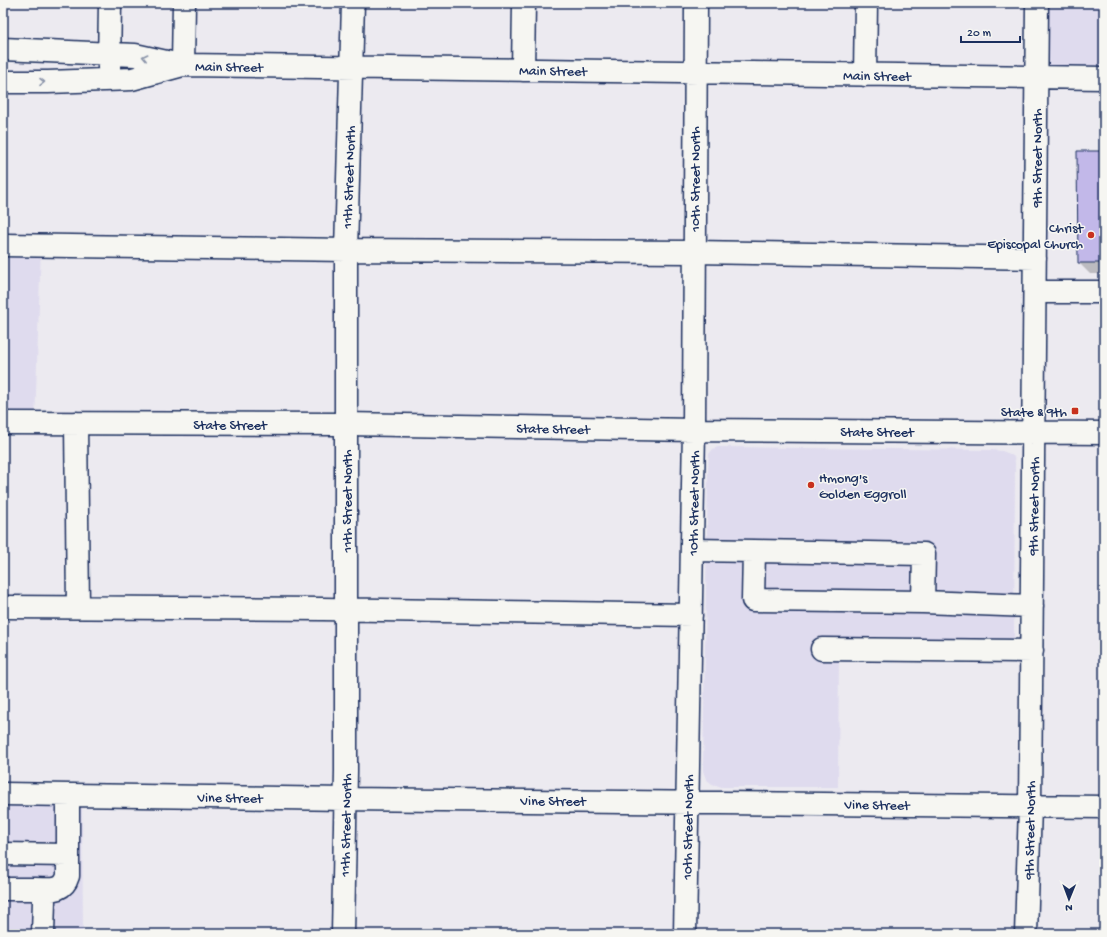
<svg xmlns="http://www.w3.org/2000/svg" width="1107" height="937" font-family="'Gochi Hand',sans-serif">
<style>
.built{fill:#dfdbee}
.shadow{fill:#0003}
.building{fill:#c2b8e9;stroke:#1b2f5e}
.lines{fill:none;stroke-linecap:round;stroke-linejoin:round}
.minor-casing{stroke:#1b2f5e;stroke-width:25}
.minor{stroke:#f6f6f2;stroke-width:22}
.oneway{stroke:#8892a8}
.poi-dot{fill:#c8321e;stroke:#f6f6f2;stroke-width:1.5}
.labels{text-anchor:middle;stroke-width:3;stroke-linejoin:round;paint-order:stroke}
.street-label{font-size:14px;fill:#1b2f5e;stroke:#f6f6f2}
.poi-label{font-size:14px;fill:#1b2f5e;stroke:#f6f6f2;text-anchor:end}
</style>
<rect width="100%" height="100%" fill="#eceaf0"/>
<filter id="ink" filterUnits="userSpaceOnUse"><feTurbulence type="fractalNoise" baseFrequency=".025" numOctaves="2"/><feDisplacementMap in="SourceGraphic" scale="8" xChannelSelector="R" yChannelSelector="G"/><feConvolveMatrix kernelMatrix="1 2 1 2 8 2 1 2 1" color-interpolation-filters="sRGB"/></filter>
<g filter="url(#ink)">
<path class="built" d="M1037,3H1104V78L1036,77Z
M3,245L41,246L35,423H3Z
M718,447L991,450L1002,451L1010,454L1014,457L1015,463L1014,645L839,654L838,787H722L712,784L706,779L703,771L708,472L709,454L713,449Z
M3,794L82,795L83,934H3Z"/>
<path class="shadow" d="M1104,152V274H1090L1079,263Z"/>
<path class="building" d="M1077,151H1104V263H1078Z"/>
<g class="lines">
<defs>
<path id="minor" d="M3,49L135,55L180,65
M183,65L184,3
M109,68L110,3
M523,70L524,3
M865,75L866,3
M3,82H48L132,79L183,65L1104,78
M3,245L346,250L694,252L1035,258
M1035,292H1104
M3,423L346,424L694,430L1104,433
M76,423L78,607
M692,550L754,551L753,600L923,602L1032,606
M754,551L924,554L923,602
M3,607L323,609L691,615
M822,649L1032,651
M3,794L345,799L1104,807
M3,854L68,855
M3,889H35L41,893L44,900L43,934
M35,889C50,889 63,893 68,876V795
M343,934L346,771V250L353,3
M685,934L694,430L696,3
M1026,934L1030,806L1037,3"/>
</defs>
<use href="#minor" class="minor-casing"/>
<use href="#minor" class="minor"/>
</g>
<defs><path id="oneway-chevron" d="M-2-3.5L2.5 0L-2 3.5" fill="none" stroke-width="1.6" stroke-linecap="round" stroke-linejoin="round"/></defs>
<g class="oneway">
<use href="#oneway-chevron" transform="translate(145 57) rotate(-167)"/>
<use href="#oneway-chevron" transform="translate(42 82)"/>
</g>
</g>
<g class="poi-dot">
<circle cx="1091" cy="235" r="4"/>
<rect x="1071" y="407" width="8" height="8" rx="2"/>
<circle cx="811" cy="485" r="4"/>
</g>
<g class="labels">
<g class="street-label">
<text transform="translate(229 66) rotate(1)" y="5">Main Street</text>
<text transform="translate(553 70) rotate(1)" y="5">Main Street</text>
<text transform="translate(877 75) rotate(1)" y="5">Main Street</text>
<text transform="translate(1036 158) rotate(-90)" y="5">9th Street North</text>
<text transform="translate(348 177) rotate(-88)" y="5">11th Street North</text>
<text transform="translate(694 179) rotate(-90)" y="5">10th Street North</text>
<text x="230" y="429">State Street</text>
<text transform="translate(553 428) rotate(1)" y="5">State Street</text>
<text x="877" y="436">State Street</text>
<text transform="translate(346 501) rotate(-90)" y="5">11th Street North</text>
<text transform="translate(693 503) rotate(-89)" y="5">10th Street North</text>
<text transform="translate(1033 506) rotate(-89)" y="5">9th Street North</text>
<text transform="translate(230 797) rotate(1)" y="5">Vine Street</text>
<text x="553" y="805">Vine Street</text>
<text transform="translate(877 804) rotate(1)" y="5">Vine Street</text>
<text transform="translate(345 825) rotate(-89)" y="5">11th Street North</text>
<text transform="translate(687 827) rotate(-89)" y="5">10th Street North</text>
<text transform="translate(1029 830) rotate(-89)" y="5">9th Street North</text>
</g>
<g class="poi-label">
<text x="1083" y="232">Christ<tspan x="1083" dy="16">Episcopal Church</tspan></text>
<text x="1067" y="416">State &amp; 9th</text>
<text x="819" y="482" text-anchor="start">Hmong's<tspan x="819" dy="16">Golden Eggroll</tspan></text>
</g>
</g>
<rect width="1107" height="937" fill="none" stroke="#f6f6f2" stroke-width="16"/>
<rect x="8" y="8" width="1091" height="921" fill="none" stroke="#1b2f5e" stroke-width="1.5" filter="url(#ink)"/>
<g transform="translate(1069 899) rotate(181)" stroke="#f6f6f2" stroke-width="3" paint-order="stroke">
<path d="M0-3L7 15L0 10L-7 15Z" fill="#1b2f5e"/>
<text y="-6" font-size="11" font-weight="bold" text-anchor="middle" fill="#1b2f5e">N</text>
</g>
<path d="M961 36v6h59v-6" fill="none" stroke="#1b2f5e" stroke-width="2"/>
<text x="967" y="36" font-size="12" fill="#1b2f5e" stroke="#f6f6f2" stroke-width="3" paint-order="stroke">20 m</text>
</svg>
